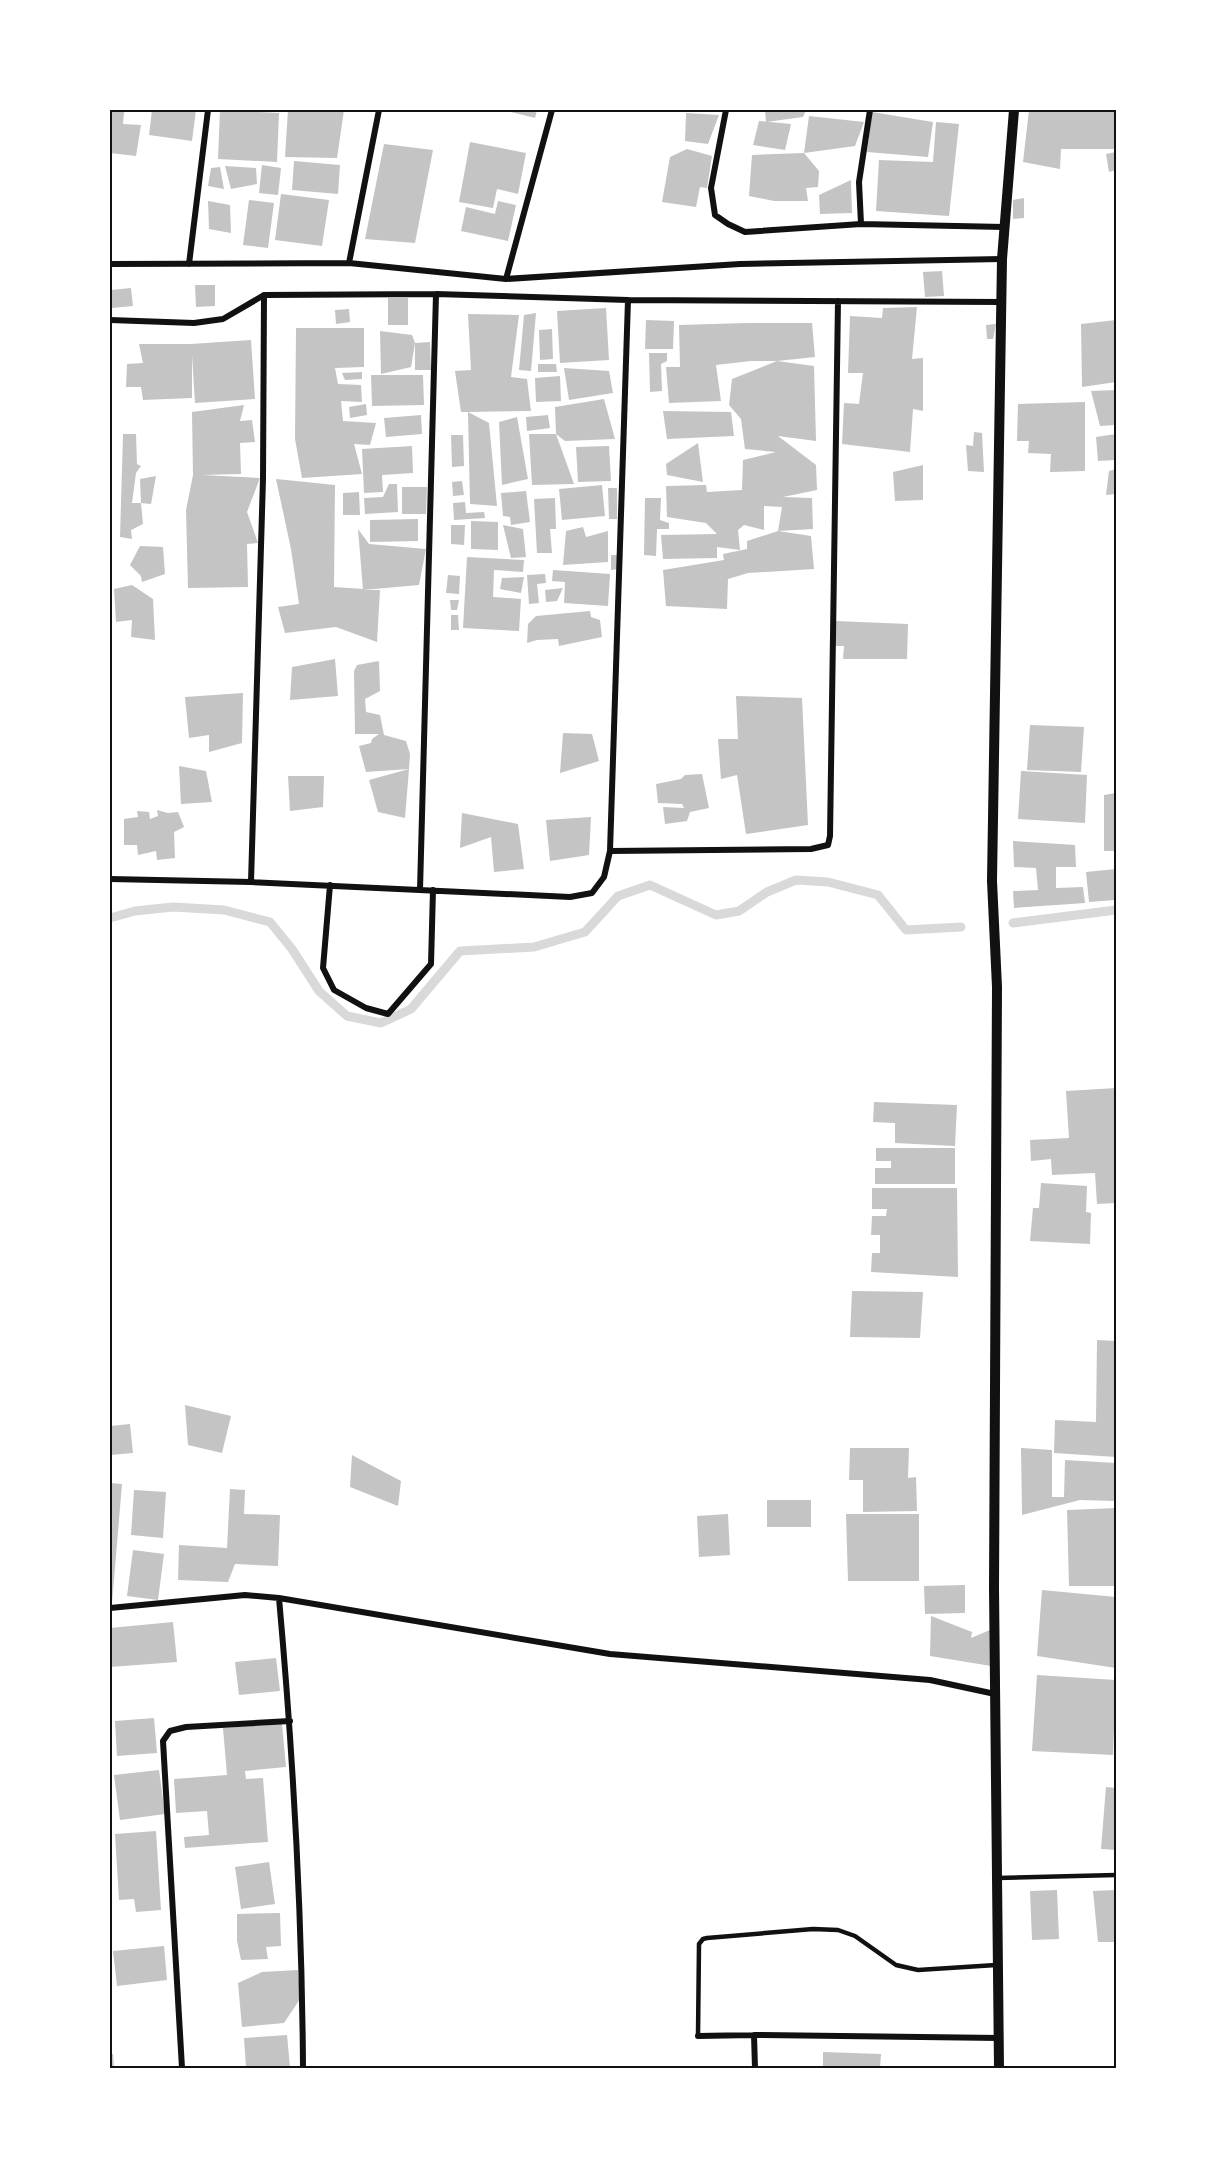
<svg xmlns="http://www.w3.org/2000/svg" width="1226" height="2178" font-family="Mulish,sans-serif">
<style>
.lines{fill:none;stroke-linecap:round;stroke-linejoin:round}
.stream{stroke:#d9d9d9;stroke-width:9}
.building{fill:#c4c4c4}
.service{stroke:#111;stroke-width:4.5}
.minor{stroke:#111;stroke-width:6}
.tertiary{stroke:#111;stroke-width:10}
.neatline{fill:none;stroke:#111;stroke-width:2}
</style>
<rect width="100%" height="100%" fill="#fff"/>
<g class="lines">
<path class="stream" d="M110,918L135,911L173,907L224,910L270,922L292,949L319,991L347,1016L381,1023L411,1009L460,951L534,947L585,932L618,896L650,885L716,915L739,911L767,892L796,880L828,882L878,895L906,930L961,927
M1013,923L1116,910"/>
</g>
<path class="building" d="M152,110H196L192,141L149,135Z
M220,110L279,113L277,162L218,159Z
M288,110H344L337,158L285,157Z
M503,110H537L535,118Z
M765,110H806L803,117L766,122Z
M1029,110H1116V149H1061L1060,169L1023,162Z
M110,111L124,112L123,124L141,125L136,156L110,153Z
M872,112L933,122L928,157L867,152Z
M686,113L719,115L708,144L685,141Z
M809,116L864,122L855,146L804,153L819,171L818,187L806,188L808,201H774L749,196L752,155L804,153Z
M759,121L791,124L785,150L753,145Z
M936,122L959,124L949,216L876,211L879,160L933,162Z
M470,142L526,153L518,194L497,189L493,208L459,202Z
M384,144L433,150L415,243L365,239Z
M687,149L712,156L707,188L700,187L696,207L662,202L670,157Z
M1116,152V170L1109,172L1106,154Z
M294,161L340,165L338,194L292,190Z
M262,165L281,168L278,195L259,193Z
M225,166L256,168L257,184L231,189Z
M220,167L224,189L208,186L211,168Z
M851,180L852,213L820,214L819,195Z
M281,194L329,200L322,246L275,240Z
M1024,198V218L1013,219V200Z
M249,200L274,203L268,248L243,245Z
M208,201L230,205L231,233L209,229Z
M498,201L516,205L508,241L461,231L466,207L495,214Z
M942,271L944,296L925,297L923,272Z
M195,285H215V306L196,307Z
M131,288L133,306L112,308L111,290Z
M388,298H408V325H388Z
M917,307L912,359L923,358V411L913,409L910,452L842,444L844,403L859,404L863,373H848L850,316L882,318L883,308Z
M606,308L609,360L560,363L557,311Z
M349,309L350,322L336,324L335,310Z
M536,313L531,371L519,370L524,315Z
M468,314L519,315L511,377L527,379L531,411L468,412L489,423L497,506L470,504L468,412H461L455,371L471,370Z
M646,320L674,321L673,349H645Z
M1116,320V382L1082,387L1081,324Z
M747,323H812L815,357L777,361H751L716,365L721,401L669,403L666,367H680L679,325Z
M996,324L993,339H987L986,325Z
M296,328H364V367L335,368L338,384L361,385L362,402L341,401L343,421L376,423L370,445L354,444L362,474L302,478L295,439Z
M552,329L553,359L540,360L539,330Z
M380,331L412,335L415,343L411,367L381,374Z
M251,340L255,399L195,403L192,355V398L143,400L141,387H126L127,364L143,363L139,344H191Z
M430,342L431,370H415V343Z
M649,353H667V361L661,364L662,391L650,392Z
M777,361L814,366L816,441L778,436L816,465L817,490L783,497L812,498L813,529L778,531L782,507L764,506V530L744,525L738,530L740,550L717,547V558L663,559L661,535L717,534L706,523L667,517L666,486L706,485L707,492L742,490L743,460L776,452L745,449L741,419L729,405L732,379Z
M538,364H556L557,372H538Z
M564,368L609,371L613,393L569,400Z
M362,372V379L345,380L342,373Z
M371,375H423L424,405L372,406Z
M560,376L561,401L536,402L535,378Z
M1116,390V425L1100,426L1091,391Z
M604,399L615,439L565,441L556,434L574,484L532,485L529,434H556L555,407Z
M1085,402V471L1050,472L1051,454L1028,453L1029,441H1017L1018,404Z
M366,404L367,415L350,418L349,407Z
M244,405L240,421L252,420L255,442L240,443L241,474L202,475L260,478L247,512L258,543L247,544L248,587L188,588L186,510L193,475L192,412Z
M663,411L731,412L734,436L667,439Z
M421,415L422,434L386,437L384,418Z
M548,415L550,428L527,431L526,417Z
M517,417L528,479L502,485L499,422Z
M974,432L982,433L984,472L968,471L966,445L973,446Z
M123,434H136L137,464L141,466L136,473L132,503H141L143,524L131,530L132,539L120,537Z
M1116,434V460L1098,461L1096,437Z
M451,435H463L464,466L452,467Z
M698,443L703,482L667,475L666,464Z
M412,446L413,473L382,475L383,492L364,493L362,449Z
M609,446L611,481L578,482L576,447Z
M923,465V500L895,501L893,472Z
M1116,469V494L1106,495L1109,471Z
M156,476L151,504L141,503L140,479Z
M276,479L335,485L334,587L380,590L377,642L336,627L285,633L278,607L299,604L291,549Z
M462,481L464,495L453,496L452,482Z
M389,484H397L398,512L365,514L364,498L383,497Z
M602,485L605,516L562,520L559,489Z
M402,487H427L426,514H402Z
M608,488H617V519H609Z
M526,491L530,522L511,525L510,517L503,516L501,493Z
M359,492L360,515H343V493Z
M555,498L556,529H550L552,553H537L534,499Z
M645,498H661L660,520L669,523V529H657L656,556L644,555Z
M465,502L466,513L484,512L485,518L454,520L453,503Z
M418,519V541L370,542V520Z
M471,521L498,522V550L471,549Z
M451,525H465L464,545L451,544Z
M503,525L523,529L526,557L511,558Z
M583,527L586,537L608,531V562L563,565L566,531Z
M358,529L369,544L426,549L419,585L363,590Z
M778,531L811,536L814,569L748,573L728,579L727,609L666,606L663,570L724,560L723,554L747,549V541Z
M140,546L163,547L165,574L142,582L141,576L130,565Z
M611,555H618L619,569L611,570Z
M467,557L524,560L523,572L494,570L493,597L521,599L519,631L463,628Z
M553,570L610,574L608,606L564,603L565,582L552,581Z
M545,574L546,583L537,584L539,603L529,604L527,575Z
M448,575L460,576L459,594L446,593Z
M524,577L521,593L500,589L502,578Z
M132,585L153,599L155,640L131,637L132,620L116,622L114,589Z
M563,588L557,601L546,602L545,590Z
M450,600H459L457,610H451Z
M590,611L591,617L600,620L602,637L559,646L558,639L537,640L527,643L528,624L536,616Z
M451,615H458L459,630H451Z
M836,621L908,624L907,659H843L844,646H834Z
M335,659L338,696L290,700L292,667Z
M379,661L380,691L365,699L366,712L380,715L384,735L406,741L410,754L409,769L366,772L359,746L371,743L372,739L379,734H355L354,671L357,665Z
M243,693L242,743L209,752V735L189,738L185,697Z
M736,696L802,698L808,825L746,834L737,775L721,779L718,739H738Z
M1030,725L1084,727L1081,772L1027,770Z
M563,733L592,734L599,761L560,773Z
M179,766L206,771L212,802L181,804Z
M409,769L405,818L378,812L369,780Z
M1021,771L1087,775L1085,823L1018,819Z
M702,774L709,808L690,812L687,821L665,824L663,807L684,808L682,804L658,803L656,784L681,779L685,775Z
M288,776H324L323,807L290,811Z
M1116,793V851H1104V795Z
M157,810L168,813L178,812L184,827L174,832L175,858L157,860L156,851L138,855L137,845H124V819L138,817L137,811L149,812L150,819L158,816Z
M462,813L518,824L524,869L494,872L491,837L460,848Z
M591,817L589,855L550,861L546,820Z
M1013,841L1075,845L1076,867H1056V888L1083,887L1085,903L1014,908L1013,891L1038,890L1036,868L1014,867Z
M1116,869V900L1089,902L1086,872Z
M1116,1088V1203L1097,1204L1095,1173L1052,1175L1051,1159L1031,1161L1030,1140L1069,1138L1066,1091Z
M874,1102L957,1105L955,1146L895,1143V1123L873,1122Z
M876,1148H955V1184H875V1168H891V1161H876Z
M1041,1183L1087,1186L1086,1212L1091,1213L1090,1244L1030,1241L1033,1208H1039Z
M872,1188H957L958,1277L871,1272L872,1253H880V1235H871L872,1216H886L887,1209H872Z
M852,1291L923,1292L920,1338L850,1337Z
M1097,1340L1116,1341V1457L1054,1453L1055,1420L1096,1422Z
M185,1405L231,1416L222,1453L188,1445Z
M130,1424L133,1453L110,1455V1426Z
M850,1448H909L908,1478L916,1477L917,1511L863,1512V1480H849Z
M1021,1448L1052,1450V1497H1064L1065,1460L1116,1463V1501L1080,1500L1022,1515Z
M352,1455L401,1481L398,1506L350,1487Z
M110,1483L122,1484L112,1603H110Z
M230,1489L245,1490L244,1514L280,1515L278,1566L235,1564L228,1582L178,1580L179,1545L227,1548Z
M134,1490L166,1492L163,1538L131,1535Z
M767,1500H811V1527H767Z
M1116,1508V1586H1069L1067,1510Z
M728,1514L730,1555L699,1557L697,1516Z
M846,1514H919V1581H848Z
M133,1550L164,1554L158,1600L127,1596Z
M965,1585V1613L925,1614L924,1586Z
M1042,1590L1116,1597V1668L1037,1656Z
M931,1616L972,1632L971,1638L990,1630L991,1666L930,1656Z
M173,1622L177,1662L110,1667V1628Z
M276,1658L280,1691L239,1695L235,1662Z
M1037,1675L1116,1680L1113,1755L1032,1751Z
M154,1718L157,1753L117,1756L115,1721Z
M282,1724L286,1767L245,1771L246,1779L263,1778L268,1842L185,1848L184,1837L209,1835L207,1811L176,1813L174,1779L227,1775L223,1728Z
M159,1770L165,1814L120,1820L114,1775Z
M1106,1787L1116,1788V1850L1101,1849Z
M156,1831L161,1910L136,1912L134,1899L119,1900L115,1834Z
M269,1862L275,1904L241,1909L235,1867Z
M1057,1890L1059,1939L1032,1940L1030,1891Z
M1116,1890V1942H1098L1093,1891Z
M280,1913L281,1946L266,1947L268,1959L241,1960L237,1941V1914Z
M164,1946L167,1980L117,1986L113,1951Z
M298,1970L300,1999L284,2023L242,2027L238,1983L262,1972Z
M287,2035L290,2067L246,2068L244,2038Z
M823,2052L881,2054L880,2068H823Z
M110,2054H113L114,2068H110Z"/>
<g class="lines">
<path class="service" d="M997,1878L1116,1875
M698,2036L699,1944L703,1939L707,1938L813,1929L838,1930L855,1936L896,1965L918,1970L996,1965"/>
<path class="minor" d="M726,110L711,188L715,215L728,224L745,232L861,224L1004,227
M861,224L859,182L870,110
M349,263L379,110
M110,264L349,263L506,279L740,264L1002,259
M189,264L208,110
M506,279L552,110
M110,320L194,323L223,319L264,295L436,294L628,300L1001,302
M610,851L628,300
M110,879L251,882L570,897L592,893L604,877L610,851L811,849L828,845L830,836L838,301
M251,882L263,479L264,295
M330,885L323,968L334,990L366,1008L388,1014L431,964L433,890
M420,890L436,294
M279,1598C293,1754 302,1911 303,2068
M110,1608L245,1595L279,1598L610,1654L930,1680L995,1694
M698,2036L754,2035
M182,2068L163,1741L170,1731L186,1727L290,1721
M755,2068L754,2035L1000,2038"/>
<path class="tertiary" d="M999,2068L994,1588L997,987L992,881L1002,259L1014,110"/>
</g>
<rect width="1226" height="2178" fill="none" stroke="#ffffff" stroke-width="222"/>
<rect x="111" y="111" width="1004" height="1956" class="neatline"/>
</svg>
